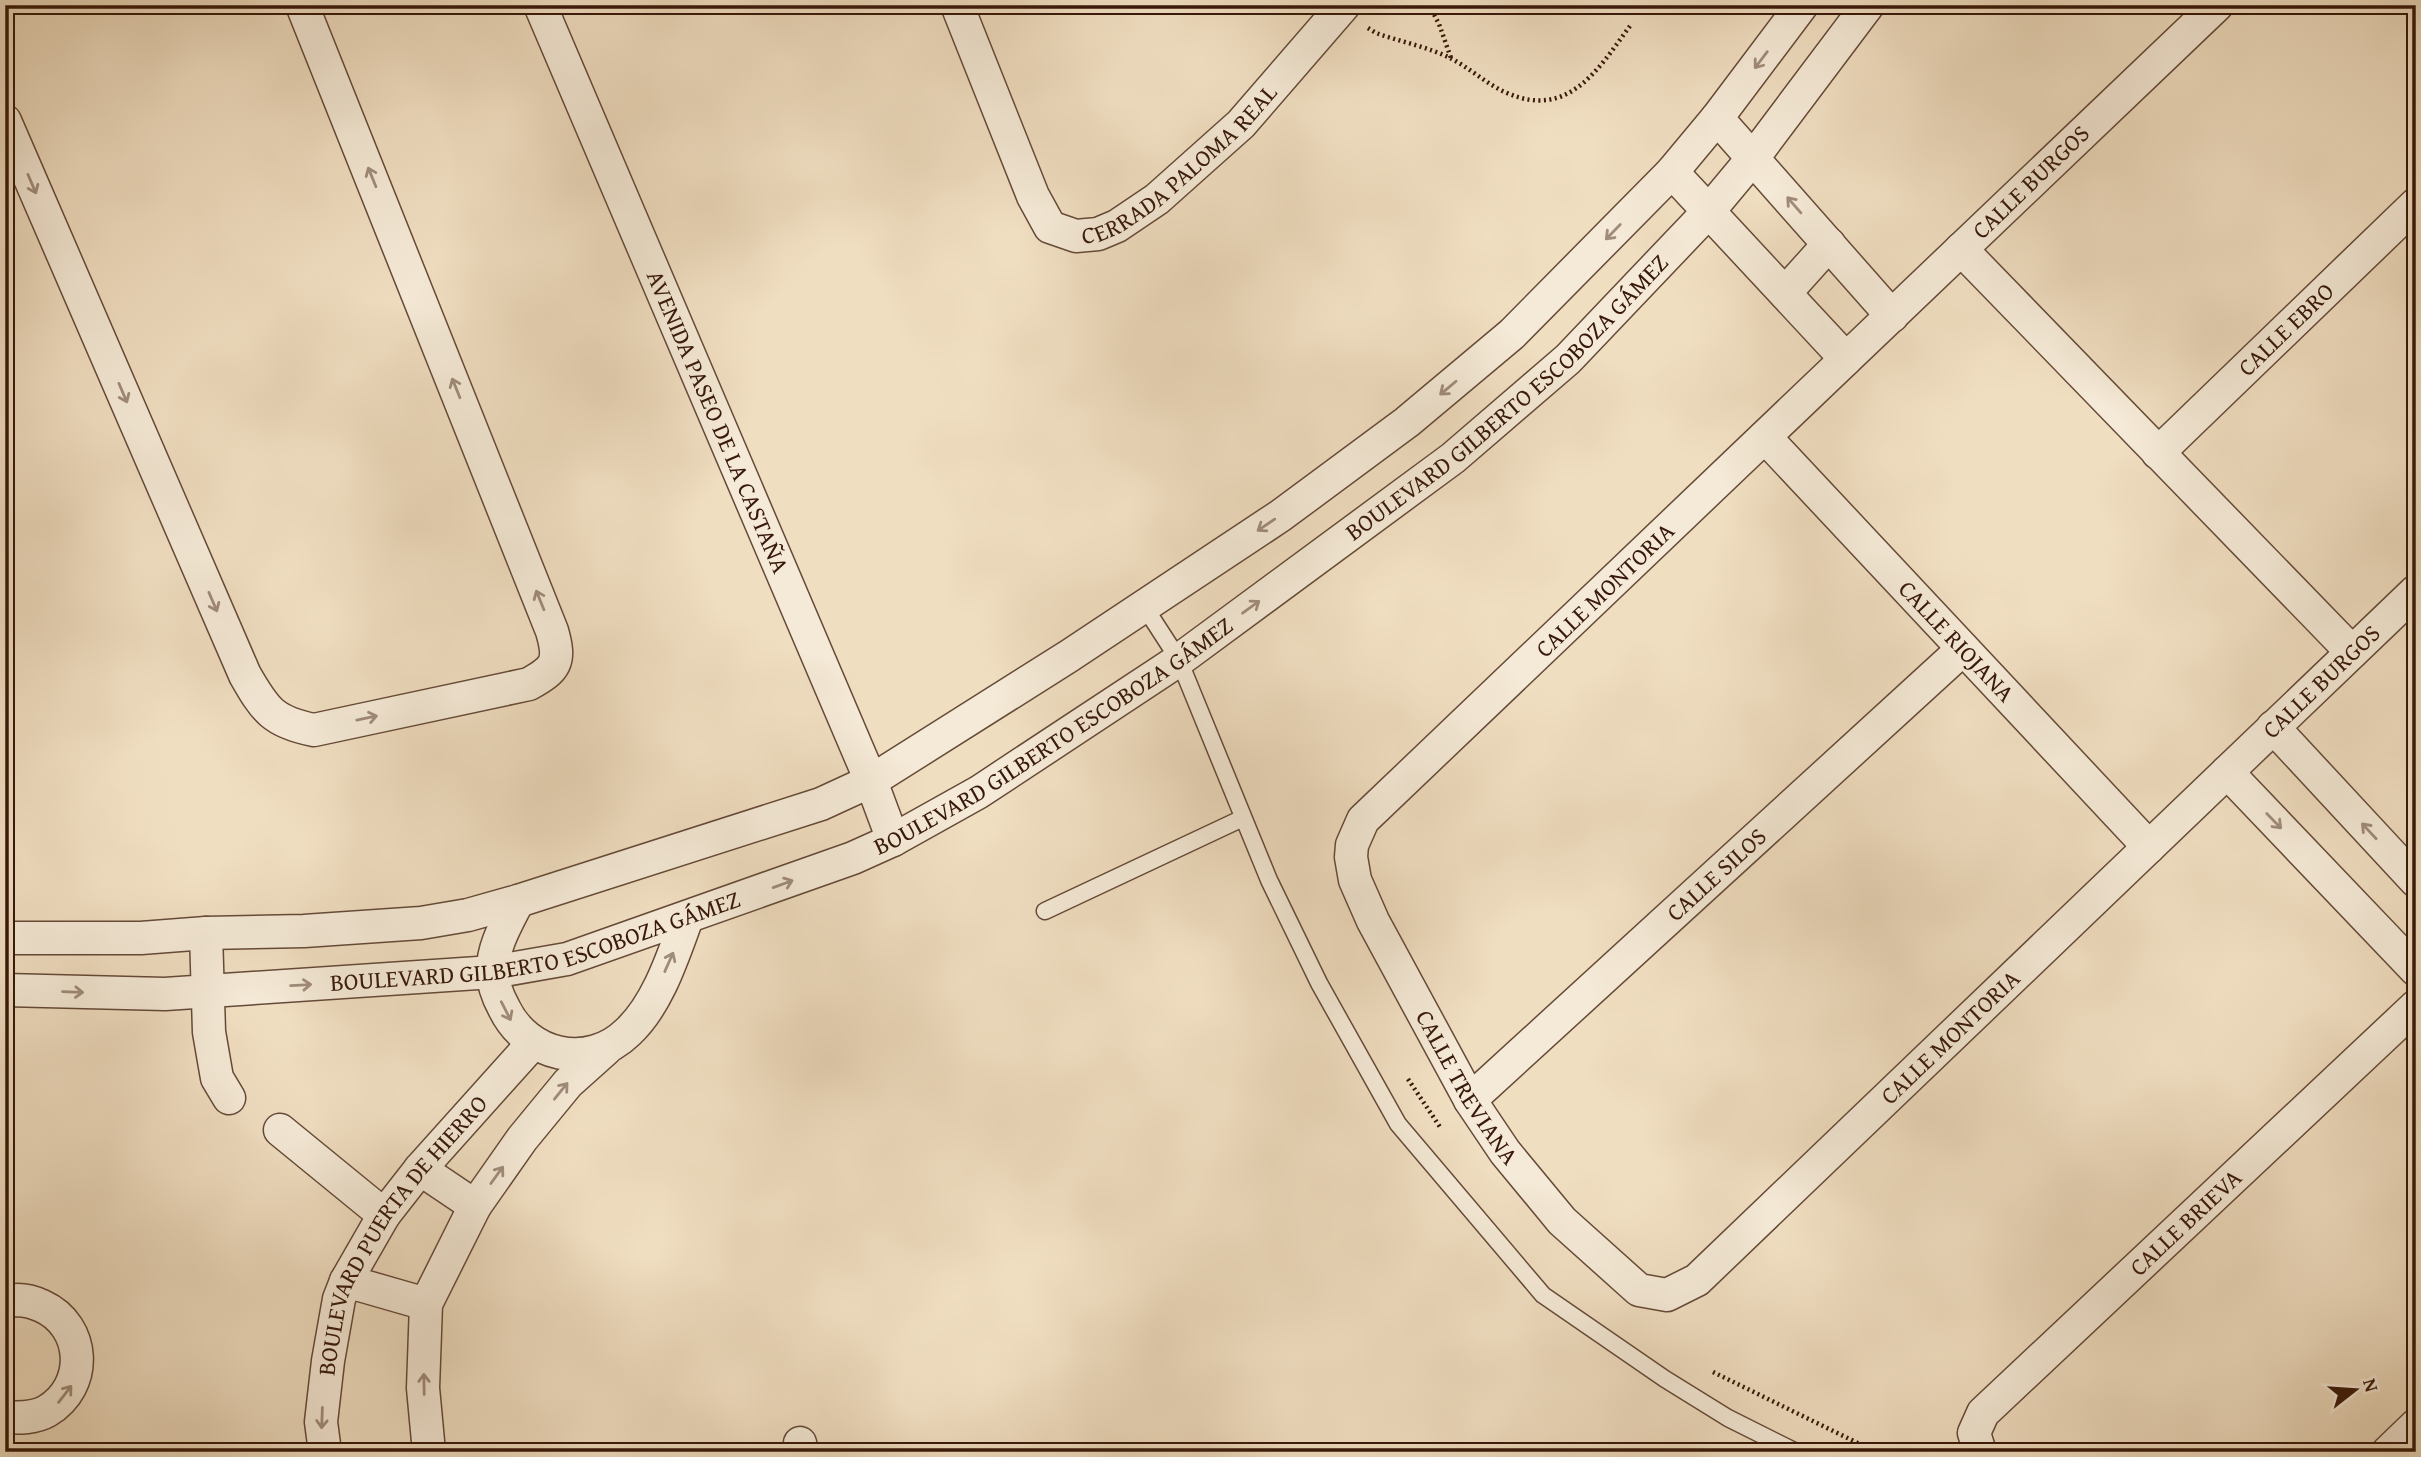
<svg xmlns="http://www.w3.org/2000/svg" width="2421" height="1457" font-family="'Gentium Book Plus',serif">
<style>
.lines{fill:none;stroke-linecap:round;stroke-linejoin:round}
.service-casing{stroke:#654a38;stroke-width:19}
.minor-casing{stroke:#654a38;stroke-width:35}
.path{stroke:#37180a;stroke-width:4.5;stroke-dasharray:2 3.5;stroke-linecap:butt}
.service{stroke:#f5ead7;stroke-width:16}
.minor{stroke:#f5ead7;stroke-width:32}
.oneway{stroke:#a08c7b}
.labels{text-anchor:middle;stroke-width:5;stroke-linejoin:round;paint-order:stroke}
.street-label{font-size:24px;fill:#37180a;stroke:#f5ead7}
</style>
<rect width="100%" height="100%" fill="#f0dec1"/>
<filter id="stains"><feTurbulence type="fractalNoise" baseFrequency=".00286" numOctaves="4"/><feColorMatrix values="0 0 0 0 .2 0 0 0 0 .09 0 0 0 0 .02 0 0 0 .5 -.17"/></filter>
<radialGradient id="worn" r=".72"><stop offset=".6" stop-color="#630" stop-opacity="0"/><stop offset="1" stop-color="#630" stop-opacity=".3"/></radialGradient>
<g class="lines">
<defs>
<path id="service" d="M1144,606L1179,660L1269,880L1319,983L1398,1124L1543,1295L1665,1379L1728,1418L1796,1452
M1045,911L1243,818"/>
<g id="minor">
<path id="s1" d="M540,5L871,781L893,840"/>
<path id="s2" d="M957,5L1033,196L1050,227L1076,236L1098,234L1117,226L1157,199L1241,124L1344,5"/>
<path id="s3" d="M2217,5L1363,820L1352,845L1351,857L1355,880L1373,921L1470,1100L1505,1152L1562,1221L1639,1290L1667,1295L1697,1280L2416,591"/>
<path d="M1717,118L1892,316"/>
<path d="M5,121L245,675C265,710 273,722 314,730L529,684C556,669 561,662 552,631L302,5"/>
<path d="M1672,172L1846,359"/>
<path d="M1961,249L2352,652"/>
<path d="M1785,293L1829,244"/>
<path id="s4" d="M1765,437L2149,847"/>
<path id="s5" d="M2158,453L2416,204"/>
<path d="M2273,727L2416,881"/>
<path d="M2227,772L2416,970"/>
<path d="M518,901C507,923 492,947 493,972C493,984 498,997 504,1008C527,1056 588,1071 628,1032C658,1004 673,956 687,918"/>
<path d="M206,933L209,1032L217,1078L229,1098"/>
<path d="M5,938H141L206,933L304,931L421,923L468,915L518,901L821,804L871,781L1069,656L1280,516L1407,422L1512,334L1672,172L1717,118L1802,5"/>
<path id="s6" d="M5,990L165,994L493,972L567,959L853,858L893,840L979,792L1179,660L1453,458L1568,359L1708,212L1753,158L1868,5"/>
<path id="s7" d="M1470,1100L1963,649"/>
<path d="M280,1130L384,1215"/>
<path d="M420,1169L475,1206"/>
<path d="M346,1281L426,1304"/>
<path d="M5,1302C18,1298 31,1301 42,1306C86,1326 89,1386 47,1411C35,1418 20,1418 5,1417"/>
<path d="M800,1443L802,1452"/>
<path id="s8" d="M325,1452L321,1422L328,1361L339,1299L346,1281L384,1215L420,1169L533,1043"/>
<path d="M429,1452L423,1388L426,1304L475,1206L522,1139L568,1083L606,1049"/>
<path id="s9" d="M1980,1452L1974,1433L1983,1413L2416,1006"/>
<path d="M2388,1452L2416,1425"/>
</g>
</defs>
<use href="#service" class="service-casing"/>
<use href="#minor" class="minor-casing"/>
<path class="path" d="M1429,5L1439,24L1451,58
M1368,28L1376,33C1401,42 1429,47 1452,59C1471,69 1488,85 1507,93C1569,120 1599,68 1630,26
M1408,1079L1440,1127
M1713,1372L1876,1452"/>
<use href="#service" class="service"/>
<use href="#minor" class="minor"/>
</g>
<defs><path id="oneway-shaft" d="M-6 0H5M1.5-3L5.5 0L1.5 3" fill="none" stroke-width="1.6" stroke-linecap="round" stroke-linejoin="round" transform="scale(1.75)"/></defs>
<g class="oneway">
<use href="#oneway-shaft" transform="translate(1761 60) rotate(127)"/>
<use href="#oneway-shaft" transform="translate(372 177) rotate(-112)"/>
<use href="#oneway-shaft" transform="translate(32 184) rotate(67)"/>
<use href="#oneway-shaft" transform="translate(1794 205) rotate(-131)"/>
<use href="#oneway-shaft" transform="translate(1613 232) rotate(134)"/>
<use href="#oneway-shaft" transform="translate(456 388) rotate(-112)"/>
<use href="#oneway-shaft" transform="translate(1448 388) rotate(140)"/>
<use href="#oneway-shaft" transform="translate(123 393) rotate(67)"/>
<use href="#oneway-shaft" transform="translate(1266 525) rotate(146)"/>
<use href="#oneway-shaft" transform="translate(540 600) rotate(-112)"/>
<use href="#oneway-shaft" transform="translate(213 602) rotate(67)"/>
<use href="#oneway-shaft" transform="translate(1251 607) rotate(-36)"/>
<use href="#oneway-shaft" transform="translate(367 718) rotate(-12)"/>
<use href="#oneway-shaft" transform="translate(2274 821) rotate(46)"/>
<use href="#oneway-shaft" transform="translate(2369 831) rotate(-133)"/>
<use href="#oneway-shaft" transform="translate(783 884) rotate(-20)"/>
<use href="#oneway-shaft" transform="translate(669 962) rotate(-66)"/>
<use href="#oneway-shaft" transform="translate(301 985) rotate(-3)"/>
<use href="#oneway-shaft" transform="translate(73 992) rotate(2)"/>
<use href="#oneway-shaft" transform="translate(506 1011) rotate(63)"/>
<use href="#oneway-shaft" transform="translate(561 1091) rotate(-51)"/>
<use href="#oneway-shaft" transform="translate(497 1175) rotate(-54)"/>
<use href="#oneway-shaft" transform="translate(424 1384) rotate(-91)"/>
<use href="#oneway-shaft" transform="translate(65 1394) rotate(-52)"/>
<use href="#oneway-shaft" transform="translate(322 1418) rotate(92)"/>
</g>
<g class="labels">
<g class="street-label">
<text dy="8" stroke="none"><textPath href="#s2" startOffset="397">CERRADA PALOMA REAL</textPath></text>
<text transform="translate(2031 182) rotate(-44)" y="8">CALLE BURGOS</text>
<text dy="8" stroke="none"><textPath href="#s5" startOffset="178">CALLE EBRO</textPath></text>
<text dy="8" stroke="none"><textPath href="#s6" startOffset="1670">BOULEVARD GILBERTO ESCOBOZA GÁMEZ</textPath></text>
<text dy="8" stroke="none"><textPath href="#s1" startOffset="453">AVENIDA PASEO DE LA CASTAÑA</textPath></text>
<text transform="translate(1605 590) rotate(-44)" y="8">CALLE MONTORIA</text>
<text dy="8" stroke="none"><textPath href="#s4" startOffset="280">CALLE RIOJANA</textPath></text>
<text dy="8" stroke="none"><textPath href="#s3" startOffset="2674">CALLE BURGOS</textPath></text>
<text dy="8" stroke="none"><textPath href="#s6" startOffset="1102">BOULEVARD GILBERTO ESCOBOZA GÁMEZ</textPath></text>
<text dy="8" stroke="none"><textPath href="#s7" startOffset="334">CALLE SILOS</textPath></text>
<text dy="8" stroke="none"><textPath href="#s6" startOffset="536">BOULEVARD GILBERTO ESCOBOZA GÁMEZ</textPath></text>
<text dy="8" stroke="none"><textPath href="#s3" startOffset="2160">CALLE MONTORIA</textPath></text>
<text dy="8" stroke="none"><textPath href="#s3" startOffset="1479">CALLE TREVIANA</textPath></text>
<text dy="8" stroke="none"><textPath href="#s9" startOffset="320">CALLE BRIEVA</textPath></text>
<text dy="8" stroke="none"><textPath href="#s8" startOffset="240">BOULEVARD PUERTA DE HIERRO</textPath></text>
</g>
</g>
<rect width="2421" height="1457" fill="none" stroke="#f0dec1" stroke-width="28"/>
<rect x="7" y="7" width="2407" height="1443" fill="none" stroke="#37180a" stroke-width="3.5"/>
<rect x="14" y="14" width="2393" height="1429" fill="none" stroke="#37180a" stroke-width="2"/>
<g transform="translate(2355 1390) rotate(73)" stroke="#f5ead7" stroke-width="5" paint-order="stroke">
<path d="M0-5L12 26L0 18L-12 26Z" fill="#37180a"/>
<text y="-10" font-size="19" font-weight="bold" text-anchor="middle" fill="#37180a">N</text>
</g>
<rect width="100%" height="100%" filter="url(#stains)"/>
<rect width="100%" height="100%" fill="url(#worn)"/>
</svg>
